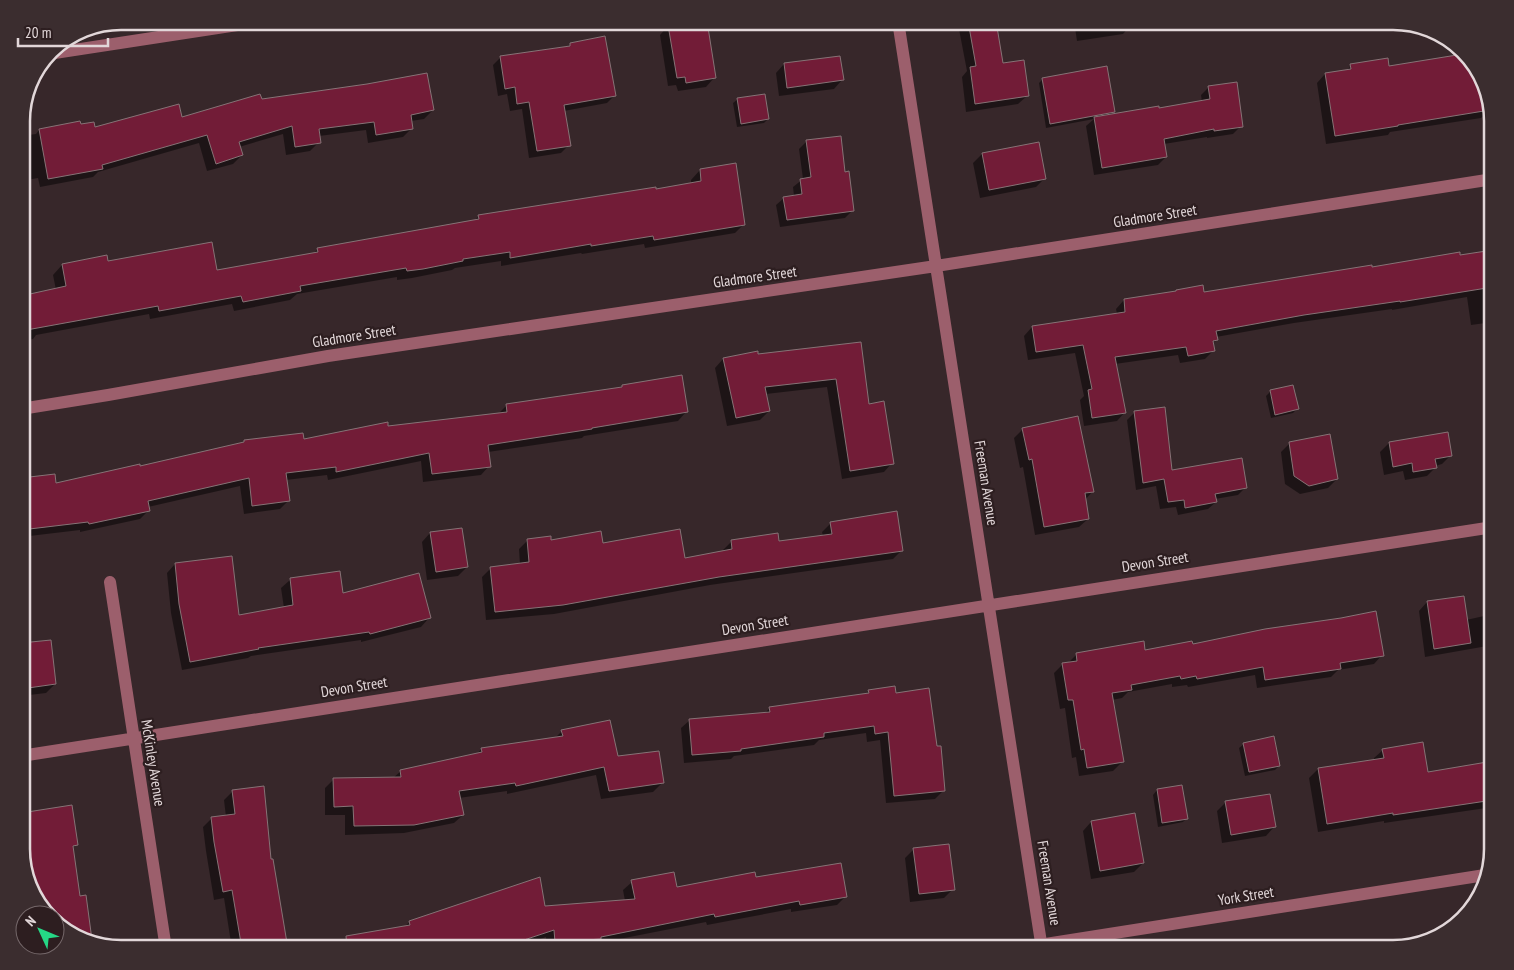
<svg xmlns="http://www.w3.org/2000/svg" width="1514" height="970" font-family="'PT Sans Narrow',sans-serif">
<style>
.shadow{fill:#0007}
.building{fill:#721c37;stroke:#867376}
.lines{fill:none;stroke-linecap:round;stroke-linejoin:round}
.minor{stroke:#9c5f6c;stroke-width:12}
.labels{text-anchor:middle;stroke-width:4.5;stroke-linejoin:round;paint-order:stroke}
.street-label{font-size:15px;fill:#e2d7d9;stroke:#2d1e20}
.rim{fill:none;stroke:#e2d7d9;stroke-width:2.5}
</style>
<rect width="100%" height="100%" fill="#37272a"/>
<path class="shadow" d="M947,21H995L1002,64L1027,96L1018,104L966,112L962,77L967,71L958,24L948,26Z
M1074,21H1131V25L1123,34L1077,41Z
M668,26L714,78L706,87L678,91L676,85L668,86L660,35Z
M570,44L615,95L607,103L564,111L569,145L561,153L529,158L522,109L510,111L507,94L498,96L493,65L501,57L568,47Z
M1464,55L1480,71L1490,110L1481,118L1390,132L1388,135L1326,144L1317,83L1325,74L1346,71L1351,66L1388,67Z
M784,64L842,80L834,89L779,96L776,73Z
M1043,79L1113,112L1109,116L1158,109L1202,102L1201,95L1209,87L1241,126L1233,134L1207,138V137L1164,144L1166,157L1158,165L1094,175L1086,126L1094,119L1046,128L1039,83Z
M738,99L768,119L764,123L737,127L733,103Z
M261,100L433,110L424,119L411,121L412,128L403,137L368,143L366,130L319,136V142L310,151L286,155L283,134L239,147L242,155L233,164L207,171L199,143L98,172L93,177L40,187L38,178L21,181V136L36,134L39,130L79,122L80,126L94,129L181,119Z
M807,141L844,173L853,210L845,218L780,227L776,205L784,198L794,196L793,187L803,179L799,149Z
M1038,143L1045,178L1036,187L980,198L973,163L982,154Z
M700,170L744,224L735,233L645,248L644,244L582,254L581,253L501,266V261L455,268L452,270L412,278L397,280V277L297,294L290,300L234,311L232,304L150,319L149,314L36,335L33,339L21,341V297L56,290L53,275L62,265L107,262L216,271L313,254L318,249L474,221L479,216L655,190L691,184V180Z
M1493,251V322L1471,325L1467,297L1392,310V309L1294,323L1216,337L1217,340L1212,344L1213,351L1205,359L1180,363L1178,355L1115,364L1125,412L1117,421L1084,426L1080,400L1084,396L1075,353L1028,360L1024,336L1032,327L1117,314L1116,309L1124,300L1203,293Z
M860,343L867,405L892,463L884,472L842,479L827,387L766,394L769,411L760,420L727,426L715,368L723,359Z
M622,386L686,412L678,421L584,436L582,438L488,452L489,466L481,475L423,482L421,461L328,480L327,475L286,480L289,500L280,509L244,514L240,486L148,507L149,510L140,519L80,532V530L21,537V479L55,484L139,468L303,440L387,427L498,414L507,405L620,388Z
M1292,387L1297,409L1293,413L1271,418L1266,396L1270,392Z
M1135,412L1171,472L1246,487L1238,495L1215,499L1216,502L1208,509L1178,515L1176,507L1160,509L1156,486L1136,490L1127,420Z
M1023,429L1093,491L1085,500L1088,519L1079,527L1035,535L1023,467L1020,468L1014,438Z
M1447,433L1451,455L1442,464L1435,466V468L1427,476L1405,480L1403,471L1384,475L1380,452L1389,443Z
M1493,434V465H1492L1488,438Z
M1290,443L1337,479L1328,488L1300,494L1285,484L1281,452Z
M831,523L902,550L893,559L710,585L554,614L486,620L482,577L491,568L520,565L519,549L528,540L602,544L684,559L723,552V550L732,541L778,543L823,536L822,532Z
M430,533L467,567L458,576L427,580L422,542Z
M175,564L238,616L284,608L281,588L290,580L429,618L421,627L361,642V640L251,656L248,658L182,670L171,613L167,573Z
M1427,602L1466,620L1493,614V645L1425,657L1419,611Z
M1143,643L1144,652L1192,645L1382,655L1374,664L1338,670L1331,677L1257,688L1255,675L1188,687L1187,685L1172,687V684L1128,692L1122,698L1112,700L1122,762L1113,771L1079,776L1076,757L1072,758L1065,708L1060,709L1054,673L1063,664H1067L1076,655Z
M21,644L55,684L46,693L21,696Z
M869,691L895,694L943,791L935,799L886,803L880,740L867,742L866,733L819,740L814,745L734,756L731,759L684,763L681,728L690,720L764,714L770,708L865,695Z
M562,731L617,758L662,783L653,792L601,799L596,775L507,794V791L459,798L463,815L454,823L404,833L345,835V815H325V788L334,779L393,778L401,771L475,755L482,749L555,738Z
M1244,744L1279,766L1275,770L1245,776L1239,748Z
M1383,750L1427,773L1493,763V807L1384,823V821L1318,832L1309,778L1318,769L1374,761V758Z
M1181,786L1187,818L1183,822L1158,827L1153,795L1157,790Z
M233,791L270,860L287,949H232L224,898L214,900L206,851L203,827L212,818L226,817L224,800Z
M1226,802L1274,827L1266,836L1222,843L1217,811Z
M1091,822L1143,863L1134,872L1091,879L1083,831Z
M77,844L72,849L79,897L90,934L92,933L93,940L66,932L55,921V915H50L35,899L21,855Z
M914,849L953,889L944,898L910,902L905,858Z
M755,878L846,896L837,905L791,912V909L707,925L706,922L594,944L591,947L547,949L546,937L511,949H376L410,922L544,907L625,901L623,890L632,882L676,888Z"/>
<path class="building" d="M683,21H707L716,78L686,83L685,77L677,78L668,25Z
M968,21H996L1003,63L1024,60L1029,96L975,104L970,67L976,66Z
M605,36L616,96L564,105L571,146L537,151L529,102L517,104L515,87L505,89L500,56L570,46V43Z
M1463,54L1480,71L1490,110L1398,125V126L1335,136L1325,73L1351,69L1350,64L1388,58L1389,66Z
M840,56L844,80L787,88L784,63Z
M1107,66L1115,112L1050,124L1042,78Z
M427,73L434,110L411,115L413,129L376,135L374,122L319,129L321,143L295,147L292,126L239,142L243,155L216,164L207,135L102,165L103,169L48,179L39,129L80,121L81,124L94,122L95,127L179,104L182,117L260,94L262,99L367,84Z
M1237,82L1243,127L1214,131V129L1164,139L1167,157L1102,168L1094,117L1159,106V108L1210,99L1208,86Z
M765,94L769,119L741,124L737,98Z
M841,136L845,172L849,171L854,211L787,220L783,197L802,194L800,179L811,177L806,140Z
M1039,142L1046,179L989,190L982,153Z
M736,163L745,225L654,240L653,236L591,246V244L510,258V252L463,259V261L423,269L407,271L406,268L300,286L301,291L243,302L241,296L159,311L158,306L21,331V296L66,286L62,264L107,255L108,261L212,242L217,270L318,252L317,248L479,219L478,215L656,187V189L701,181L700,169Z
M1493,250V287L1400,302V301L1304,315L1216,331L1218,340L1213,341L1215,351L1188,356L1186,347L1115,357L1126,413L1092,418L1088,390L1092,389L1083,345L1036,352L1032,326L1125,312L1124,299L1176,291V290L1203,285L1204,292L1372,265V267L1460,252V255Z
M861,342L869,404L884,401L894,464L850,471L836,379L765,387L770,411L736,418L723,358L758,351V354Z
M682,375L688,412L592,428V429L488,445L491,467L432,474L429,453L336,472V467L286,473L290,501L252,506L249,478L148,501L150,511L89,524L88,522L21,530V478L55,474L56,483L140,464V466L244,442V440L303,433L304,439L388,422V426L507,412L506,404L622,387V385Z
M1293,385L1299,409L1275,415L1270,390Z
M1165,407L1172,470L1242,458L1247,488L1215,494L1217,502L1185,508L1184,500L1168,502L1164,479L1143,483L1134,411Z
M1078,416L1094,492L1085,493L1089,519L1044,527L1032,459L1029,460L1022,428Z
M1448,432L1452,456L1435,459L1437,468L1413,472L1412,463L1393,467L1389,442Z
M1330,434L1338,479L1309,486L1294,476L1289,442Z
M897,511L903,551L719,577L563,605L495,612L490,567L529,562L527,539L551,536V540L601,531L603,543L680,529L685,558L732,549L731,540L778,533L779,541L832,534L830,522Z
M462,528L468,567L436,572L430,532Z
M232,556L239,615L293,605L290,578L340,571L343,593L419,573L431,618L370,634L369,632L258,648L259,649L190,662L179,604L175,563Z
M1464,596L1471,643L1434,649L1427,601Z
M1376,611L1384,656L1340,663L1341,669L1265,680L1263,667L1197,679L1196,676L1181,679L1180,676L1131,685L1132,690L1112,693L1124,762L1087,768L1084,749L1081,750L1073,700H1068L1062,663L1077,661L1076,653L1144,641L1145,650L1192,641L1193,644L1265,629L1341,618Z
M51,640L56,684L21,689V643Z
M895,686L896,693L929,688L937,746H941L945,791L894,796L888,732L875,734L874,726L824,733V737L741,749V751L692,755L689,719L770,712L769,707L869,693L868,690Z
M610,720L618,756L659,751L664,783L609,791L604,767L516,786L515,783L459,791L464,815L414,825L354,826L353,806L334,807L333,778L401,777L400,770L482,752L481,748L563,736L561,730Z
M1274,736L1280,766L1249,772L1243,743Z
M1423,742L1428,772L1493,761V800L1393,815V813L1327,824L1318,768L1384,758L1382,749Z
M1182,785L1188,819L1162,823L1157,789Z
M264,786L271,859H273L288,949H242L232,890L223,892L214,842L211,817L235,814L232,790Z
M1270,794L1276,827L1231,835L1225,801Z
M72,805L78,845L73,846L80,896L86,895L92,940L66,932L55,921V915H50L35,899L21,855V813Z
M1135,813L1144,863L1100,871L1091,821Z
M949,844L955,890L919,894L913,848Z
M841,863L847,897L800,905L799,901L715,917L714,914L601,937V939L555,942L554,930L497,949H347L346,936L410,925L409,921L540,877L545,906L635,899L631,880L674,872L677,887L755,872L756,877Z"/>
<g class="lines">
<path class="minor" d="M898,21L1042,949
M48,54L263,21
M21,409L108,395L328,356L936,266L1493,179
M110,582L166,949
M21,756L1493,527
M1013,949L1485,875"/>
</g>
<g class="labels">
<g class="street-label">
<text transform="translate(1155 216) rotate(-9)" y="5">Gladmore Street</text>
<text transform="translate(755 277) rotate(-8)" y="5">Gladmore Street</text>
<text transform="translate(354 336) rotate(-9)" y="5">Gladmore Street</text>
<text transform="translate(986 483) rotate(81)" y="5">Freeman Avenue</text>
<text transform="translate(1155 562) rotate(-9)" y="5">Devon Street</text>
<text transform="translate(755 625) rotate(-9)" y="5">Devon Street</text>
<text transform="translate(354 687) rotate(-9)" y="5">Devon Street</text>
<text transform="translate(153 763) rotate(81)" y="5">McKinley Avenue</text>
<text transform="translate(1049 883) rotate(81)" y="5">Freeman Avenue</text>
<text transform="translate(1246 896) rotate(-9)" y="5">York Street</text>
</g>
</g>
<path d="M0 0H1514V970H0ZM121 30H1393A91 91 0 0 1 1484 121V849A91 91 0 0 1 1393 940H121A91 91 0 0 1 30 849V121A91 91 0 0 1 121 30Z" fill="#3b2d2f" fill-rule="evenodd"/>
<path class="rim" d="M121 30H1393A91 91 0 0 1 1484 121V849A91 91 0 0 1 1393 940H121A91 91 0 0 1 30 849V121A91 91 0 0 1 121 30Z"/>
<g transform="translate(40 930) rotate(314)"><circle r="24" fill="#2d1e20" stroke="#75686a"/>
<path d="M0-4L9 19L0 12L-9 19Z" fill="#25d886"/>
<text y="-8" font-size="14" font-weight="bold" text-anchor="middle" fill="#e2d7d9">N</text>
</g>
<path d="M18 38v8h90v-8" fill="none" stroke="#e2d7d9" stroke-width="2.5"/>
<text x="25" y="38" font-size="15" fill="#e2d7d9" stroke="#2d1e20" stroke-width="4" paint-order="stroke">20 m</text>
</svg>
